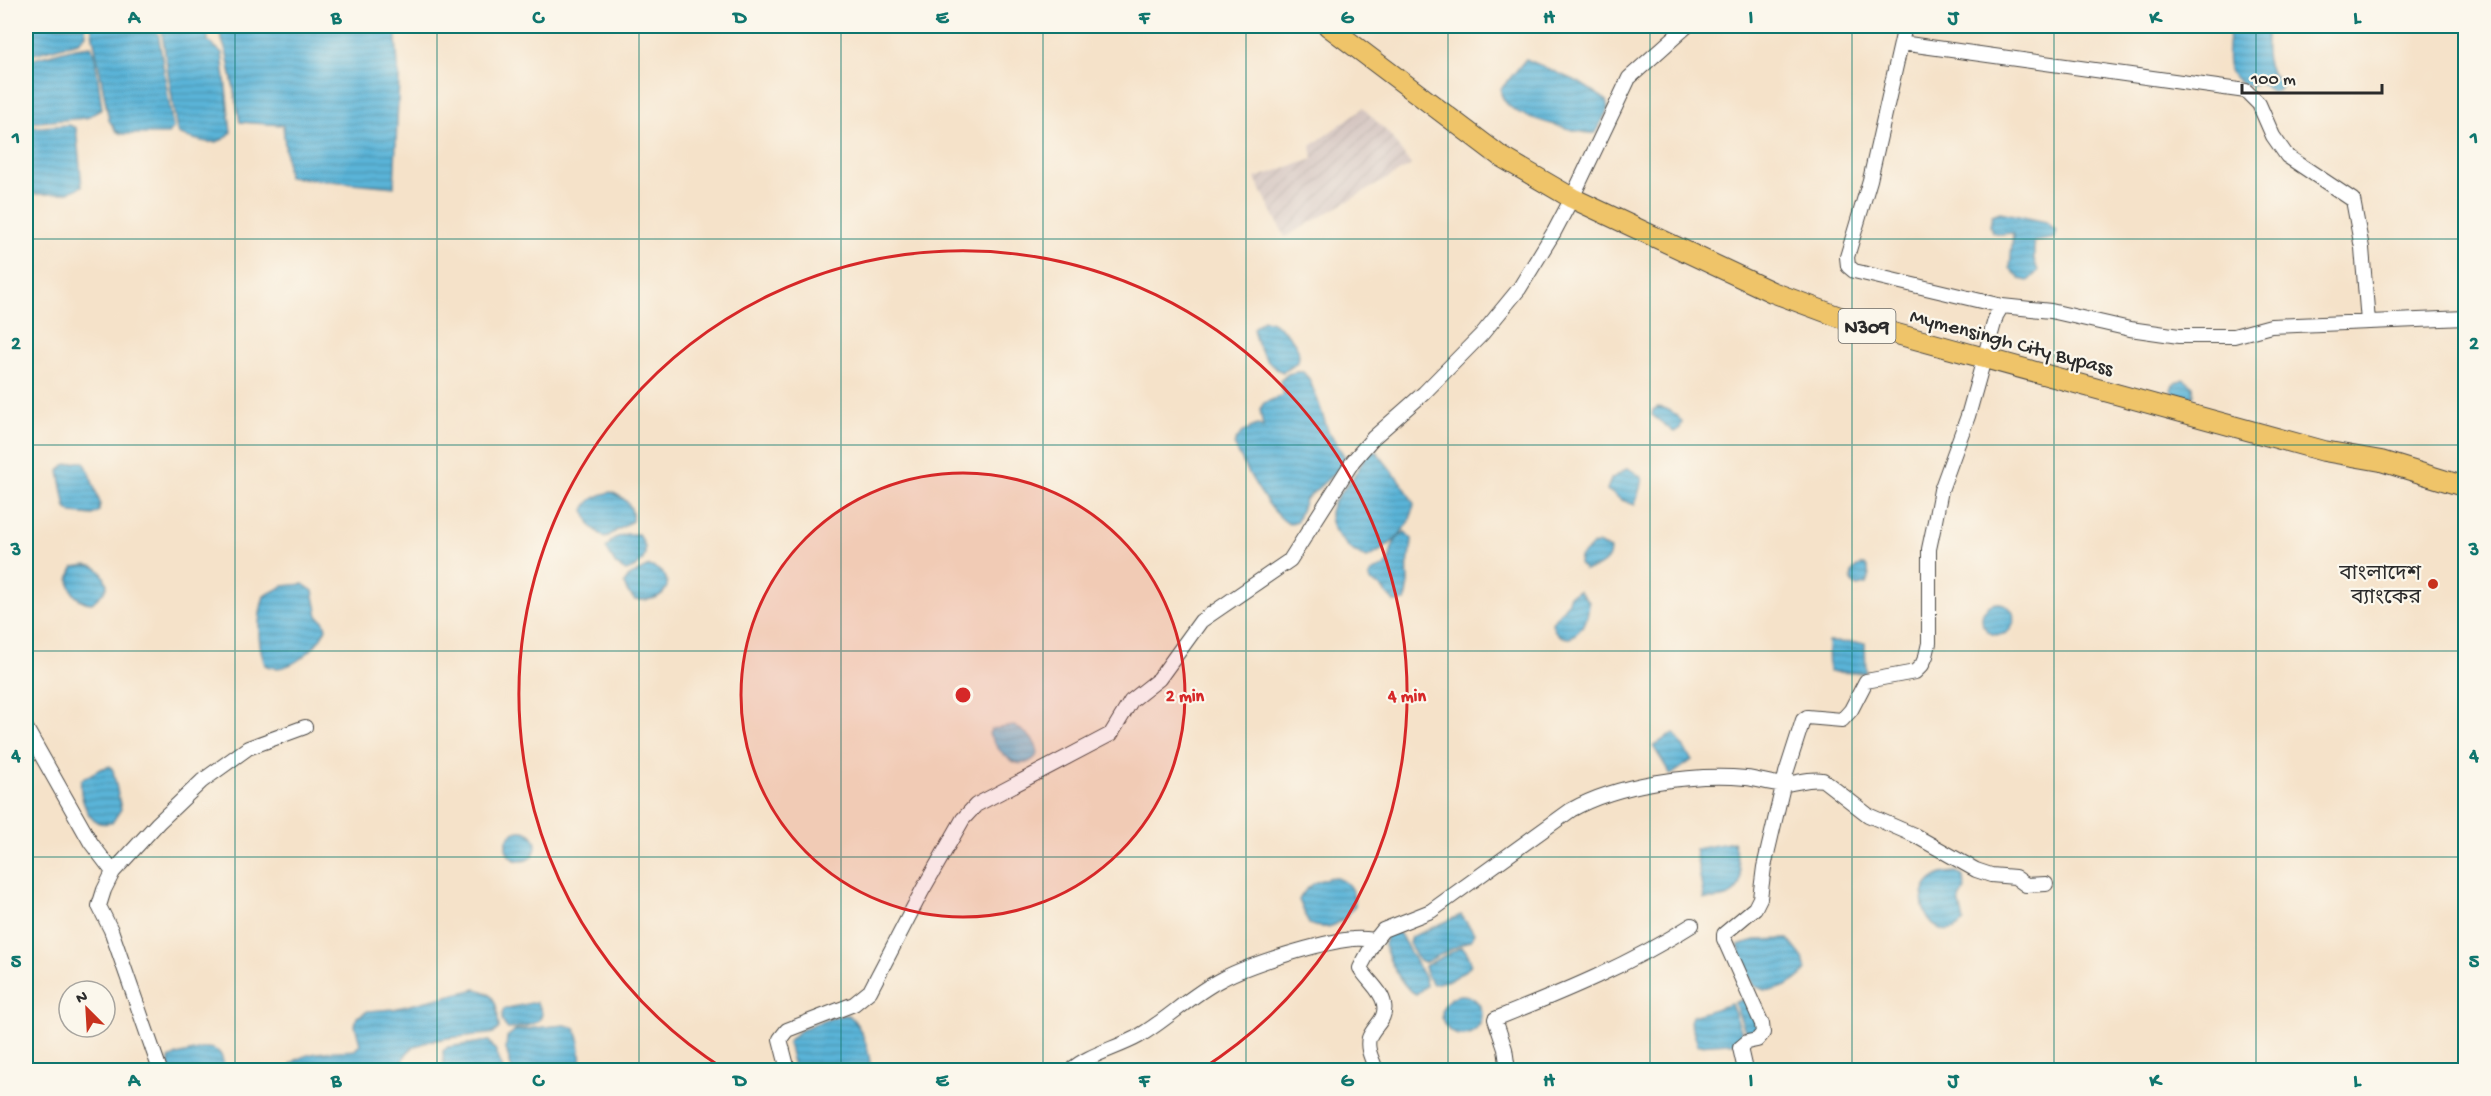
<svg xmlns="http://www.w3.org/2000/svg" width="2491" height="1096" font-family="'Gochi Hand','Noto Sans Bengali',sans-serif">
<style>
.industrial{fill:url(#industrial-furrows)}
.water{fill:url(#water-rules);stroke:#427082;stroke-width:1.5}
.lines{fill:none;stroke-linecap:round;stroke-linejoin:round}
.minor-casing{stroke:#494643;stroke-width:16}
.highway-casing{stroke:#494643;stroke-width:22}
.minor{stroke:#fff;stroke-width:14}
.highway{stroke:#efc469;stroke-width:20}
.grid{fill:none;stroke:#0f766e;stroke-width:1.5;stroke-opacity:0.55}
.ring{fill:none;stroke:#d62828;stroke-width:3}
.poi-dot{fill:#c8321e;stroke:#fbf7ec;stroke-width:2}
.labels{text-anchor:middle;stroke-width:4.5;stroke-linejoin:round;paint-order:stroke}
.shield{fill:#fbf7ec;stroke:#696865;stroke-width:1.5}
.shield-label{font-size:20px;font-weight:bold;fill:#2b2b2b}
.street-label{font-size:21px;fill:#2b2b2b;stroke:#fbf7ec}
.poi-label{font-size:21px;fill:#2b2b2b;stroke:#fbf7ec;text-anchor:end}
.centre{fill:#d62828;stroke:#fbf7ec;stroke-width:3}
.ring-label{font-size:18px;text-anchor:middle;font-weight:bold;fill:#d62828;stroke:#fbf7ec;stroke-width:4.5;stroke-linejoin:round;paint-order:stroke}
.neatline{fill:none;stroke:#0f766e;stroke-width:2}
.grid-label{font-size:20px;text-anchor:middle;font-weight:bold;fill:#0f766e}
</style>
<defs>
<pattern id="industrial-furrows" width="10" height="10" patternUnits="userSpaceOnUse" patternTransform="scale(1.5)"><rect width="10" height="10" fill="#d0c0bc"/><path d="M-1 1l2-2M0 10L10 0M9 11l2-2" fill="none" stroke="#b3a5a2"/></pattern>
<pattern id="water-rules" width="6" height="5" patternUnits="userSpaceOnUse" patternTransform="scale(1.5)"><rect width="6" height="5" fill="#5ab4d8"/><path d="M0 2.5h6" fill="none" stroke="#4b93af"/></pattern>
</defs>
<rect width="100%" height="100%" fill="#fbf7ec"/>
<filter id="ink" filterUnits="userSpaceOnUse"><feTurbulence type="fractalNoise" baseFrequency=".0167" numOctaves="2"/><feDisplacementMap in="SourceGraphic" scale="12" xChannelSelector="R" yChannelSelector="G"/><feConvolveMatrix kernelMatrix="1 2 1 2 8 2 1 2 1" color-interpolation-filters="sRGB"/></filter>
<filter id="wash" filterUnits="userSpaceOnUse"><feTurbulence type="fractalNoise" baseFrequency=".008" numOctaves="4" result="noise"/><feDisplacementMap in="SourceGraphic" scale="24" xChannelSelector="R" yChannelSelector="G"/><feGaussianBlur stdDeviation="1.35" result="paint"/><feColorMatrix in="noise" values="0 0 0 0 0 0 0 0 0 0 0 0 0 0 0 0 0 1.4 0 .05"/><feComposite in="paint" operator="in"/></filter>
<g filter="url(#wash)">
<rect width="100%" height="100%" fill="#f5e2c9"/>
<path class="industrial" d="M1363,108L1389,134L1411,165L1285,237L1255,178L1313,159L1311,146Z"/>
<path class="water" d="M26,26H85L86,35L78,42L26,56Z
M91,26H157L173,128L168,134H121L116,131L109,120Z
M161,26H207L208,41L222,53L231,132C218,150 198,140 180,135L177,131Z
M217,26H395L399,79L394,187L288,177L283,125L240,122L227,54Z
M2229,26H2267C2266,40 2263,62 2273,74C2277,79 2280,80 2282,86L2278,91L2273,92L2259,83C2245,90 2230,78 2228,64C2226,52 2230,38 2229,26Z
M91,46L95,56L102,109L86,118L26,123V61L75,48Z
M1526,59L1580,83L1606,100L1608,109L1596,133C1587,136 1525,117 1516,111C1508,106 1500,98 1501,89Z
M69,125L76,128L82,186C67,196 47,194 30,194L27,192L26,128Z
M2000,212L2046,222L2056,230L2055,238L2034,242V259L2038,271L2028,281L2020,279L2010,268L2013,233L1999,234L1992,232L1990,226L1992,215Z
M1264,320C1277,321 1299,341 1299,356C1299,364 1288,369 1283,372C1267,367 1255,344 1253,328Z
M1297,372H1303L1309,379L1318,401L1328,431L1345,457L1340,468L1305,500L1297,521L1289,524C1267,511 1246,468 1234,445C1238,433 1247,429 1258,425L1263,427L1260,409L1264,403L1284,395L1280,381L1288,374Z
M2183,379L2193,386L2194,395L2190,398L2177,396L2171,390L2173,384Z
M1658,407C1668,408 1676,413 1682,422L1680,428L1674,432L1652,415L1653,410Z
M1372,450L1377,452L1405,488L1414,504C1412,529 1388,548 1367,558C1356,555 1348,547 1341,539C1317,510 1337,500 1354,476C1361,467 1362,457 1372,450Z
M78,462H84L87,467L100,503L99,511L93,515L72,513L66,508L59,471L64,465Z
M1628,468L1640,476L1642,481L1635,505L1622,500L1607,490L1611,479Z
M611,492C625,498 634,505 632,521L605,538L591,526L584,510C589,498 599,495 611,492Z
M1405,532L1412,539C1412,548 1410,554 1408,562C1406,576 1411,588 1405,601L1394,602L1380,586L1371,582L1369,577L1371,572C1375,569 1381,569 1385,566C1395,558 1385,545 1405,532Z
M626,534H638C651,550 646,565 626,571L616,565L606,548L613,539Z
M1600,544L1610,550C1610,564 1597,568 1585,570L1579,564L1580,557L1593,545Z
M86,565C99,566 103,572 107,585L104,592L92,603C73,602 63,583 74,567Z
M1861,565H1865L1868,569L1869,578L1866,584L1857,586L1852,582C1850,573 1853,569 1861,565Z
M649,566C667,570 676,589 655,598C649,600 642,600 635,600L627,591L624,583L629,576Z
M303,584L313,591L318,616L324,622L326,628C318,648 287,677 265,665C257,642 257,619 264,596L283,586Z
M1579,591L1589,602C1588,620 1585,628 1570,638C1560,638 1554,632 1552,623L1567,604L1570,595Z
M1982 619a16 16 0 1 1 32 0a16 16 0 1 1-32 0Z
M1828,642L1865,643L1866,673L1829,672Z
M1014,726C1026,732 1037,740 1038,754C1020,777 999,753 989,734L991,729Z
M1674,733L1692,760L1671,775L1653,746Z
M110,766L113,770L121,809L112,823C107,823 102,825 97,822C85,816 79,792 81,780L100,769Z
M506 846a15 15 0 1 1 30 0a15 15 0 1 1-30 0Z
M1733,842C1743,876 1750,901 1704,899L1695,849Z
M1946,873L1956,872L1964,877L1965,889L1959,899L1964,922C1935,954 1897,886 1946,873Z
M1334,877C1349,881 1354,890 1355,905C1344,922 1329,933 1309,924L1299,900C1306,886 1319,879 1334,877Z
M1461,915L1474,933L1472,939L1424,963L1418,960L1409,943L1411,937Z
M1396,932L1400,934L1425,979L1426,986L1416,994C1401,987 1389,960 1384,945L1386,935Z
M1788,939L1803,958L1806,970C1796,985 1764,1001 1751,980C1744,971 1742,956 1738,945L1756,940Z
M1461,947C1467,950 1472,960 1470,967L1450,980L1433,984L1427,976L1425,966Z
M476,989C498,993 497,1008 499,1028L494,1033C473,1038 394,1033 404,1070H287C297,1049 336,1052 355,1050L360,1044L355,1025L357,1017L368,1011L394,1009Z
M1442 1015a20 20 0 1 1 40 0a20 20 0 1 1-40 0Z
M1746,998L1759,1029L1749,1040L1734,1003Z
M536,1002C555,1024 523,1027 508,1029C502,1023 500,1018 504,1009Z
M1731,1004L1745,1040L1742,1042L1698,1045L1690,1022L1692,1016Z
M842,1015H849C864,1029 869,1050 871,1070H795L788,1043C797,1026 825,1021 842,1015Z
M565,1025L575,1028L579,1039L581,1067L578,1070H512L506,1049L507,1037L516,1030Z
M489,1041L496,1051L503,1070H444L443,1051L448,1047Z
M206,1048C222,1049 222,1056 225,1070H168L169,1059L177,1055Z"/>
</g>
<g filter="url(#ink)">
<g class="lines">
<defs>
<path id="minor" d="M1905,26L1870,180L1847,257L1848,266L1854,271L2002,306
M1901,43L2246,91L2259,104L2273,136L2287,156L2353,200L2362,248L2368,322
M26,728L91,843L113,872L104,890L99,906L111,930L160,1070
M113,872L158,823L202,781L248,748L305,727
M788,1070L780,1039L787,1030L854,1004L870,991L922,891L963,819L976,805L1111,734L1131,701L1159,679L1201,621L1290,560L1353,461L1373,438L1424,393L1482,334L1519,289L1554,232L1572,198L1629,78L1687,26
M1071,1070C1087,1055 1118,1048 1139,1036C1168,1019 1192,994 1222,979C1250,964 1321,942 1353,939C1360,938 1368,939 1375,940
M1376,1070C1373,1060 1366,1050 1369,1038C1374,1025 1387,1020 1384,1004C1382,991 1367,980 1360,968L1375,940L1383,930L1431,911L1571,810C1617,784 1693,773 1746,778C1758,779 1770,784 1782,784C1796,784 1809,777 1823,780L1868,815L1914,835L1976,870L1991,875L2015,877L2026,885L2046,884
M1508,1070L1505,1049L1495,1019C1563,992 1631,964 1692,925
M1745,1070L1740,1048L1747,1042L1757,1040L1763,1033L1762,1024L1724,939V934L1755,908L1760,898L1764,867L1786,773L1803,720L1807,717L1842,720L1851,710L1866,681L1915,672L1922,665L1926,656L1929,643V549L1935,521L1941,490L1968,416L1996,316L2002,306L2051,311L2130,329L2179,336H2234L2271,326L2466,318"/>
<path id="highway" d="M1328,26L1500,156L1572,198L1772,292L1853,322L2324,451L2381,461L2466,487"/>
</defs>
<use href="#minor" class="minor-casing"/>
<use href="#highway" class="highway-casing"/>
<use href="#minor" class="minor"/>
<use href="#highway" class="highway"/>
</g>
</g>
<path class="grid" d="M235,26V1070M437,26V1070M639,26V1070M841,26V1070M1043,26V1070M1246,26V1070M1448,26V1070M1650,26V1070M1852,26V1070M2054,26V1070M2256,26V1070M26,239H2466M26,445H2466M26,651H2466M26,857H2466"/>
<circle cx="963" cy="695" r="222" fill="#d62828" fill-opacity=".12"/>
<g class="ring">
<circle cx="963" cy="695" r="222"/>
<path d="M724 1069A444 444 0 1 1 1202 1069"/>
</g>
<circle class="poi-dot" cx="2433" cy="584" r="6"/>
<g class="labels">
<rect class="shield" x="1838.5" y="309" width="57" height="34" rx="4.5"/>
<g class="shield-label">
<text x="1867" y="333">N309</text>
</g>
<g class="street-label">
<text transform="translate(2012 341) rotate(15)" y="7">Mymensingh City Bypass</text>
</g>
<g class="poi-label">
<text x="2421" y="579">বাংলাদেশ<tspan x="2421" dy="24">ব্যাংকের</tspan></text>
</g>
</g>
<circle cx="963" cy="695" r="9" class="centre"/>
<g class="ring-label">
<text x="1185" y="701">2 min</text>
<text x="1407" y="701">4 min</text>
</g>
<rect width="2491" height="1096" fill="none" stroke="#fbf7ec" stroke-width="66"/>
<g transform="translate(87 1009) rotate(336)"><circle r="28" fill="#fbf7ec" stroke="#a8a59f" stroke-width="1.5"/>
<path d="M0-4.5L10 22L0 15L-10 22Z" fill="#c8321e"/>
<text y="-9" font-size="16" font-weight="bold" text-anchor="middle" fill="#2b2b2b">N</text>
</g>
<path d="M2242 84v9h140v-9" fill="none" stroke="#2b2b2b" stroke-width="3"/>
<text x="2251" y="84" font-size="18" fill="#2b2b2b" stroke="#fbf7ec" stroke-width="4.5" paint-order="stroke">100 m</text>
<rect x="33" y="33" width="2425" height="1030" class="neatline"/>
<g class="grid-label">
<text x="134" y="23">A</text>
<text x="336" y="23">B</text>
<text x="538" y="23">C</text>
<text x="740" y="23">D</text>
<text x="942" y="23">E</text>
<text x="1144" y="23">F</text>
<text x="1347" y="23">G</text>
<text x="1549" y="23">H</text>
<text x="1751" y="23">I</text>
<text x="1953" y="23">J</text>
<text x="2155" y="23">K</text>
<text x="2357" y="23">L</text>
<text x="16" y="143">1</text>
<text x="2474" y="143">1</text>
<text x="16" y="349">2</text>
<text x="2474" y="349">2</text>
<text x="16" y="555">3</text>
<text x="2474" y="555">3</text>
<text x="16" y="761">4</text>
<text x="2474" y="761">4</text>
<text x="16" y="967">5</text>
<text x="2474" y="967">5</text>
<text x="134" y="1086">A</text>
<text x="336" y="1086">B</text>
<text x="538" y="1086">C</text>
<text x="740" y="1086">D</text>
<text x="942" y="1086">E</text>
<text x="1144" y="1086">F</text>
<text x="1347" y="1086">G</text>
<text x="1549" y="1086">H</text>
<text x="1751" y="1086">I</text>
<text x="1953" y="1086">J</text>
<text x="2155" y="1086">K</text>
<text x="2357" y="1086">L</text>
</g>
</svg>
